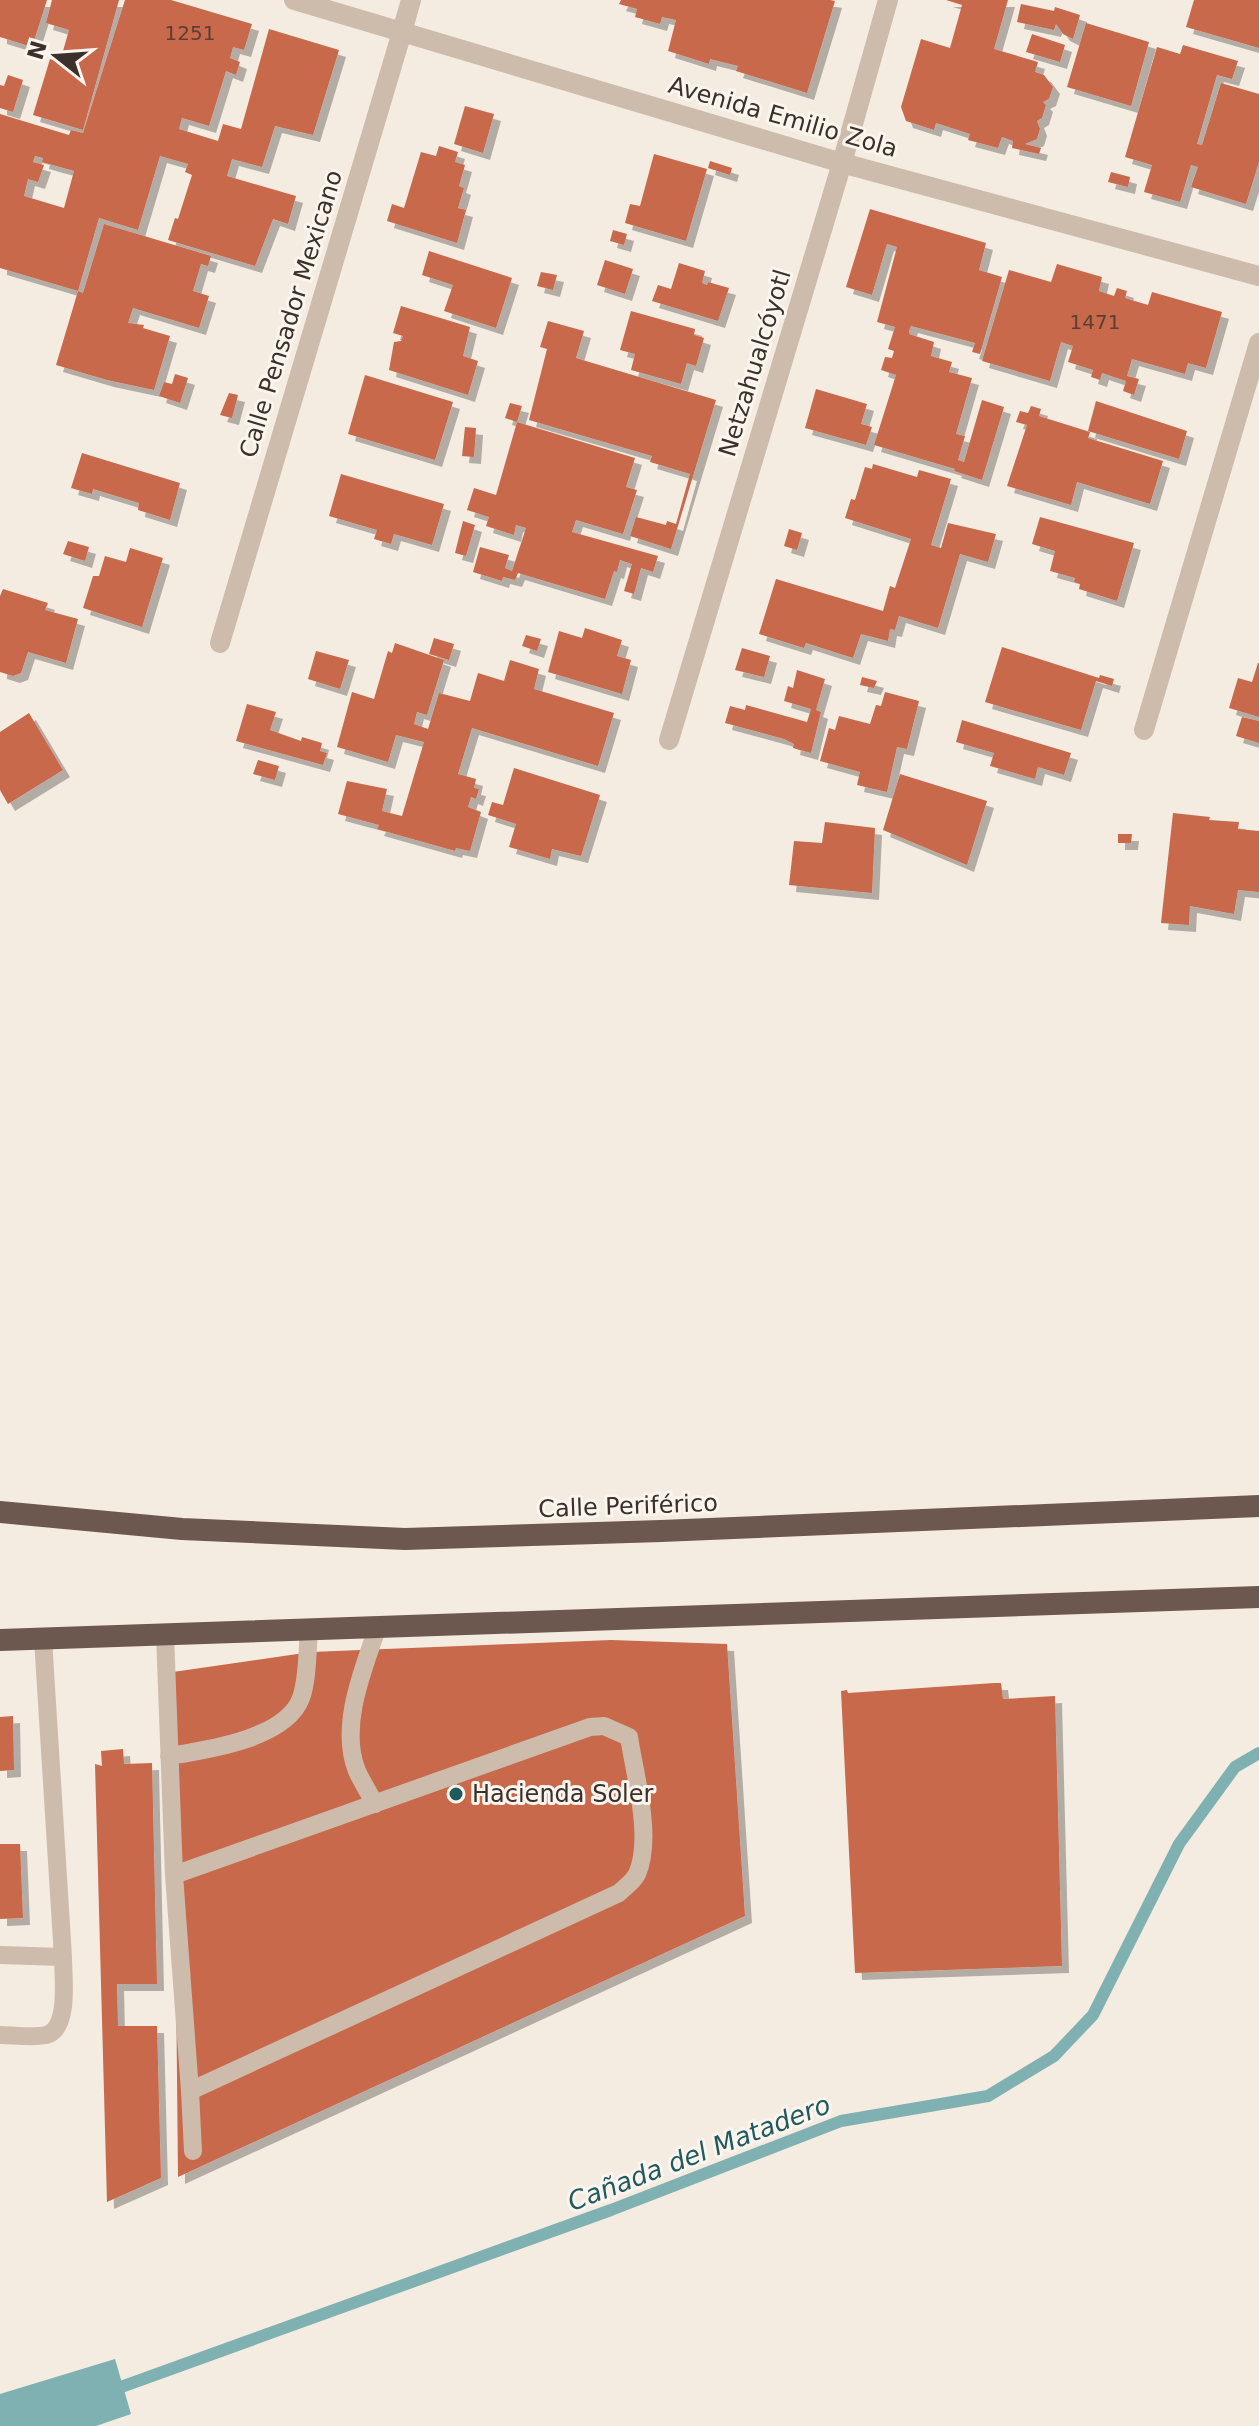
<svg xmlns="http://www.w3.org/2000/svg" width="1259" height="2426" font-family="'DejaVu Sans',sans-serif">
<style>
.water{fill:#7fb0b2}
.lines{fill:none;stroke-linecap:round;stroke-linejoin:round}
.stream{stroke:#7fb0b2;stroke-width:12}
.building{fill:#c8694b;fill-rule:evenodd;filter:url(#shadow)}
.service{stroke:#cdbbac;stroke-width:18}
.minor{stroke:#cdbbac;stroke-width:20}
.tertiary{stroke:#cdbbac;stroke-width:20}
.trunk{stroke:#6c584f;stroke-width:22}
.poi-dot{fill:#1f5a5e;stroke:#fbf5ee;stroke-width:3}
.labels{text-anchor:middle;stroke-width:6;stroke-linejoin:round;paint-order:stroke}
.number-label{font-size:20px;fill:#5e3e33}
.street-label{font-size:24px;fill:#3b302b;stroke:#fbf5ee}
.poi-label{font-size:24px;fill:#3b302b;stroke:#fbf5ee;text-anchor:start}
.water-label{font-size:26px;font-style:italic;fill:#1f5a5e;stroke:#fbf5ee}
</style>
<defs>
<filter id="shadow"><feDropShadow dx="7" dy="7" stdDeviation="0" flood-color="#0004"/></filter>
</defs>
<rect width="100%" height="100%" fill="#f4ebe1"/>
<path class="water" d="M115,2359L131,2414L96,2426H0V2394Z"/>
<g class="lines">
<path class="stream" d="M110,2391L611,2210L841,2121L988,2096L1054,2056L1093,2015L1179,1844L1235,1767L1259,1753"/>
</g>
<path class="building" d="M0,0H47L32,47L0,37Z
M52,0H119L83,130L33,115L50,59L72,66L75,55L63,51L69,30L46,23Z
M125,0H171L252,24L244,50L233,47L230,58L240,62L236,75L226,71L209,126L182,118L179,129L218,141L223,124L241,129L269,29L339,50L313,135L275,126L262,167L232,159L227,176L296,196L288,224L273,219L255,266L168,240L175,218L178,219L192,175L185,172L188,164L160,156L138,230L99,218L78,291L0,268V114L69,135L71,130L83,133ZM35,156L43,158L42,162L74,171L64,208L24,196L28,179L38,182L44,165L33,162Z
M621,0H830L835,1L807,93L736,71L738,66L710,59L709,64L668,51L676,20L662,17L660,24L635,17L637,9L619,4Z
M946,0H1008L994,49L1038,62L1035,72L1044,75L1053,87L1049,99L1043,102L1046,105L1042,118L1037,121L1040,129L1037,139L1025,144L1041,148L1039,154L1012,148L1013,141L1002,137L998,148L968,140L970,134L936,123L934,130L906,121L901,107L921,39L950,48L962,5Z
M1194,0H1259V48L1186,27Z
M1021,4L1054,11L1055,7L1080,15L1073,39L1063,34L1056,24L1054,30L1017,22Z
M1086,23L1149,42L1131,106L1067,87Z
M1032,34L1065,45L1060,62L1026,52Z
M1183,45L1238,61L1232,79L1217,75L1197,144L1202,145L1221,83L1259,94V162L1246,204L1191,187L1198,167L1191,165L1180,202L1144,192L1152,165L1125,157L1157,47L1180,54Z
M8,75L23,80L13,112L0,108V85L4,86Z
M465,106L494,114L483,153L454,144Z
M439,146L458,152L455,162L465,165L459,186L464,188L458,208L466,210L457,243L387,221L392,204L404,208L421,152L436,156Z
M654,154L707,169L686,241L625,223L630,204L640,206Z
M710,161L732,168L730,175L708,168Z
M1111,172L1130,177L1128,187L1108,182Z
M870,209L986,243L979,270L1002,277L980,354L972,352L975,343L911,326L909,331V334L934,342L931,356L952,362L949,372L972,378L956,434L965,436L958,460L964,462L982,400L1004,407L982,480L954,471L955,469L874,445L896,375L881,370L885,357L892,358L894,351L888,349L895,327L877,322L897,247L887,244L872,295L846,287Z
M104,224L211,256L208,266L201,264L193,291L209,296L199,328L133,308L128,323L144,325L143,328L170,336L154,390L107,380L56,365L78,291L83,293Z
M613,230L627,234L624,245L610,241Z
M429,251L512,278L496,328L444,311L453,285L422,275Z
M605,260L633,269L625,294L597,285Z
M679,263L705,271L702,283L707,285L708,282L729,288L718,321L652,301L658,285L671,289Z
M1057,264L1102,277L1099,291L1114,296L1117,288L1127,291L1125,298L1148,305L1152,292L1222,312L1206,368L1188,363L1185,374L1132,359L1127,376L1139,379L1134,395L1123,391L1126,381L1102,373L1100,380L1091,377L1093,370L1068,362L1073,346L1061,342L1050,381L982,361L1009,270L1051,282Z
M541,272L557,275L553,290L537,286Z
M401,306L470,327L463,356L478,361L468,395L389,370L394,342L401,341L403,336L393,333Z
M631,311L695,329L694,335L704,338L696,366L687,363L681,384L631,370L635,354L620,350Z
M548,321L584,331L576,358L716,400L671,549L630,536L636,517L666,525L667,521L676,524L690,474L650,462L652,456L529,420L547,349L540,347Z
M175,374L188,378L180,403L159,396L164,382L172,384Z
M365,375L453,402L435,460L348,434Z
M816,389L867,404L861,424L872,427L866,445L805,428Z
M229,393L238,395L232,418L220,415Z
M1096,401L1187,431L1179,459L1088,431Z
M510,403L522,406L517,422L635,458L626,487L637,490L623,534L576,520L572,532L658,556L653,572L641,568L634,594L624,591L632,564L620,560L617,572L614,571L605,599L518,573L515,580L503,577L502,581L473,572L480,547L509,555L505,568L512,571L526,528L516,525L514,535L486,526L489,517L467,510L474,488L496,495L517,422L505,418Z
M1031,406L1041,409L1039,416L1090,432L1088,438L1163,461L1150,504L1077,482L1071,505L1007,486L1027,425L1016,422L1020,411L1028,413Z
M465,427L476,428L474,457L462,456Z
M82,453L180,483L170,520L138,510L139,503L93,489L92,494L71,488Z
M873,464L917,477L919,470L951,479L931,545L941,548L948,523L996,534L988,562L960,554L938,628L899,616L895,630L890,629L888,641L861,634L853,658L806,643L804,648L759,634L776,579L883,611L890,586L895,588L911,539L845,518L851,499L855,500L865,467L872,469Z
M341,474L444,504L432,545L394,534L391,544L374,539L377,530L329,516Z
M1040,517L1134,543L1117,601L1079,589L1080,584L1074,582L1075,578L1050,571L1055,551L1032,544Z
M463,521L475,525L466,556L455,553Z
M789,529L802,533L797,550L784,546Z
M68,541L89,547L85,561L63,554Z
M130,548L163,558L142,627L83,608L93,576H99L105,556L126,562Z
M3,589L48,603L45,610L78,619L66,663L28,652L21,673L13,676L0,672V596Z
M585,628L622,640L617,656L631,660L622,694L548,672L559,631L582,638Z
M526,635L541,639L537,651L522,646Z
M434,638L454,644L449,660L429,654Z
M395,643L444,660L427,715L417,712L414,724L428,729L439,693L470,701L478,673L504,681L510,660L539,669L534,689L614,713L598,766L472,728L458,774L476,779L474,788L479,789L476,799L471,797L468,807L481,812L470,851L456,848L455,851L377,829L379,825L338,814L347,781L387,789L382,811L402,816L424,742L396,735L388,762L337,747L352,692L374,699L388,651L392,653Z
M1002,647L1099,678L1100,675L1114,679L1112,686L1096,681L1081,730L985,702Z
M742,648L770,656L764,677L735,670Z
M316,651L349,660L340,689L308,679Z
M1258,663H1259V717L1229,708L1238,678L1252,682Z
M797,670L825,679L816,710L821,712L811,753L793,748L794,744L784,739L725,723L730,706L745,710L746,705L807,722L811,709L784,701L788,686L793,688Z
M862,677L877,681L874,688L860,685Z
M885,692L919,701L907,749L897,747L887,792L857,785L860,772L820,761L829,728L835,730L839,716L870,724L876,705L881,706Z
M247,704L276,712L270,730L301,741L302,737L322,743L320,751L327,753L323,765L236,741Z
M29,713L63,770L8,804L0,790V732Z
M1242,717L1259,721V743L1236,736Z
M962,720L1071,753L1064,775L1038,767L1035,779L990,766L994,753L956,742Z
M258,760L279,766L275,780L253,774Z
M514,768L600,795L581,856L552,849L550,859L509,847L516,824L488,815L492,802L503,805Z
M900,774L987,801L967,865L883,830Z
M1173,813L1210,817L1209,820L1239,822L1238,829L1259,831V892L1238,890L1234,914L1190,906L1189,925L1161,923Z
M825,822L875,828L872,893L789,885L794,841L822,843Z
M1118,834H1132L1131,843H1118Z
M611,1640L727,1644L745,1916L178,2177L173,1672L311,1652Z
M994,1683H1001L1003,1699L1055,1696L1062,1966L855,1973L841,1691L847,1690L848,1693Z
M13,1716L14,1770L0,1771V1717Z
M123,1749L124,1764L152,1763L157,1984H117L118,2026H157L161,2178L107,2202L95,1764L102,1766L101,1751Z
M0,1844H20L23,1918L0,1919Z"/>
<g class="lines">
<path class="service" d="M165,1634L174,1875L190,2091L619,1893C625,1887 633,1882 637,1874C653,1838 635,1776 629,1737L604,1726L590,1727L174,1875
M169,1756C206,1750 286,1739 301,1698C308,1678 307,1652 309,1631
M375,1804C369,1793 362,1782 357,1771C339,1727 363,1670 377,1629
M0,1955L63,1957L43,1639
M0,2035C14,2035 32,2038 46,2035C70,2029 63,1977 63,1957
M190,2091L193,2151"/>
<path class="minor" d="M220,643L402,32L842,163L1259,276
M1144,730L1259,343
M669,740L842,163L888,0"/>
<path class="tertiary" d="M294,0L402,32L411,0"/>
<path class="trunk" d="M0,1512L182,1529L405,1539L661,1531L1259,1506
M0,1640L1259,1597"/>
</g>
<circle class="poi-dot" cx="456" cy="1794" r="8"/>
<g class="labels">
<g class="number-label">
<text x="190" y="40">1251</text>
<text x="1095" y="329">1471</text>
</g>
<g class="street-label">
<text transform="translate(783 117) rotate(16)" y="8">Avenida Emilio Zola</text>
<text transform="translate(291 314) rotate(-73)" y="8">Calle Pensador Mexicano</text>
<text transform="translate(755 363) rotate(-73)" y="8">Netzahualcóyotl</text>
<text transform="translate(628 1506) rotate(-2)" y="8">Calle Periférico</text>
</g>
<g class="poi-label">
<text x="472" y="1802">Hacienda Soler</text>
</g>
<g class="water-label">
<text transform="translate(699 2153) rotate(-21)" y="9">Cañada del Matadero</text>
</g>
</g>
<g transform="translate(56 56) rotate(287)" stroke="#fbf5ee" stroke-width="6" paint-order="stroke">
<path d="M0-6L14 30L0 20L-14 30Z" fill="#3b302b"/>
<text y="-12" font-size="22" font-weight="bold" text-anchor="middle" fill="#3b302b">N</text>
</g>
</svg>
